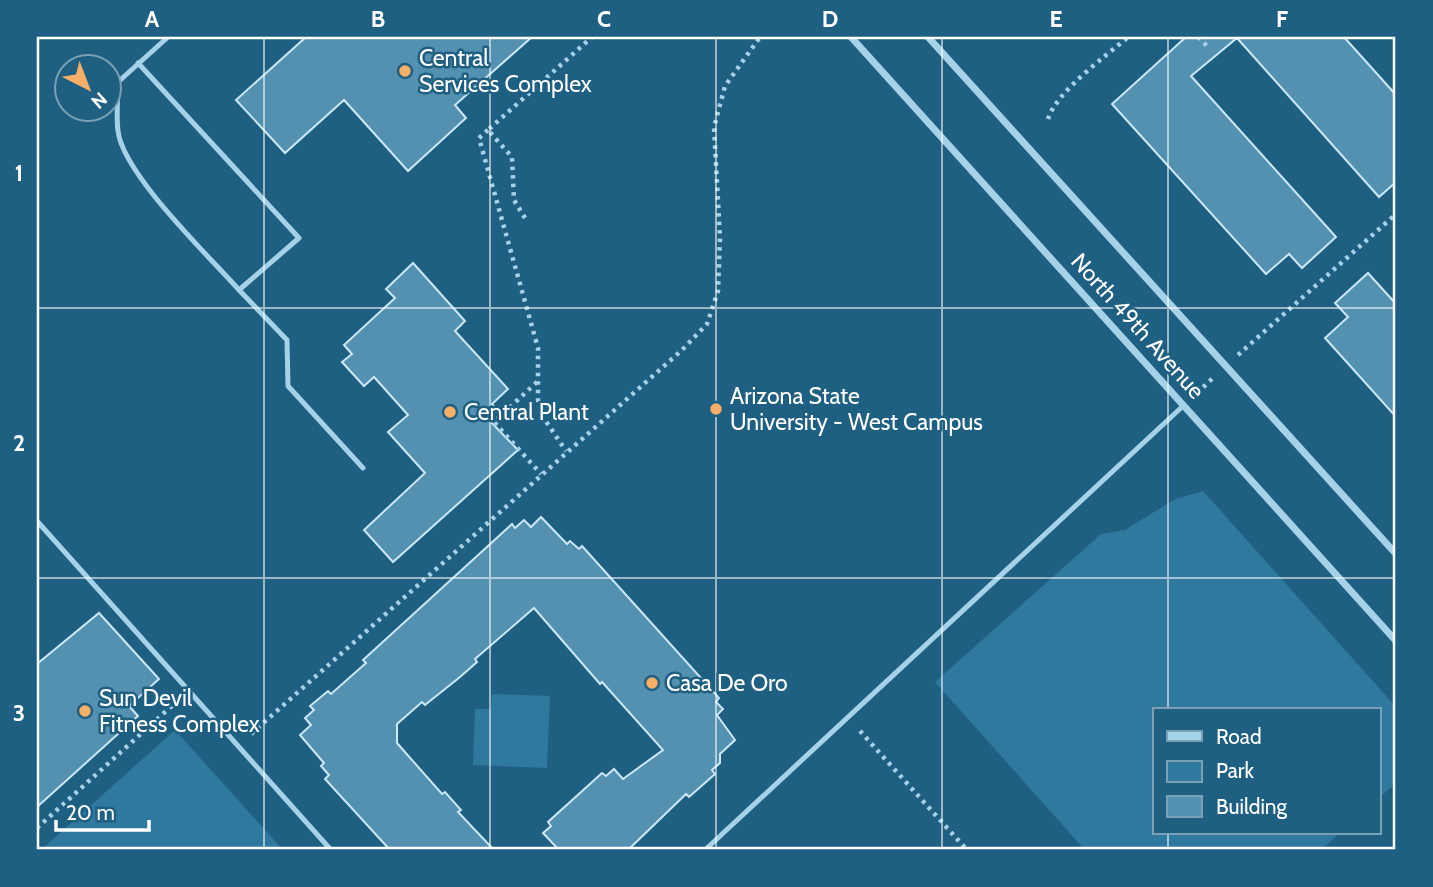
<svg xmlns="http://www.w3.org/2000/svg" width="1433" height="887" font-family="Cabin,sans-serif">
<style>
.green{fill:#2f799f}
.building{fill:#5491b1;stroke:#cae8f7;stroke-width:2}
.lines{fill:none;stroke-linecap:round;stroke-linejoin:round}
.path{stroke:#a6d2e9;stroke-width:4.5;stroke-dasharray:3.5 5;stroke-linecap:butt}
.service{stroke:#a6d2e9;stroke-width:5}
.minor{stroke:#a6d2e9;stroke-width:7}
.grid{fill:none;stroke:#fff;stroke-width:2;stroke-opacity:0.55}
.poi-dot{fill:#f7ae66;stroke:#1f6082;stroke-width:2.5}
.labels{text-anchor:middle;stroke-width:5;stroke-linejoin:round;paint-order:stroke}
.poi-label{font-size:23px;fill:#fff;stroke:#1f6082;text-anchor:start}
.street-label{font-size:23px;fill:#fff;stroke:#1f6082}
.neatline{fill:none;stroke:#fff;stroke-width:2.5}
.grid-label{font-size:23px;text-anchor:middle;font-weight:bold;fill:#fff}
</style>
<rect width="100%" height="100%" fill="#1f6082"/>
<path class="green" d="M1203,491L1396,707V783L1379,798V710H1155V833H1340L1321,850H1085L935,682L1101,534L1125,530L1175,499Z
M492,694L550,696L547,768L473,765L475,709H491Z
M175,730L283,850H41Z"/>
<path class="building" d="M306,37H532L455,105L466,118L408,171L344,100L285,153L236,100Z
M1186,37H1344L1396,95V182L1379,197L1237,38L1191,76L1336,237L1302,268L1289,254L1266,274L1112,104Z
M413,263L465,321L455,331L508,389L492,404L497,410L488,419L518,450L393,562L364,530L425,473L388,432L408,415L374,377L364,386L342,362L352,354L344,345L395,298L386,289Z
M1368,273L1396,304V417L1325,338L1348,317L1335,303Z
M541,517L567,544L570,541L579,549L582,546L719,698L716,702L723,709L717,715L735,740L720,754V763L712,770L715,774L689,797L686,794L628,850H559L543,833L551,826L548,822L602,773L606,776L614,769L623,779L663,750L602,682L600,684L534,608L475,659L477,662L460,677L425,705L422,702L397,724V743L442,794L445,792L461,810L458,812L494,850H390L325,779L329,775L321,766L324,763L300,735L311,725L305,718L314,710L310,706L328,691L331,694L366,663L363,660L512,524L515,528L524,520L531,527Z
M99,613L159,679L129,706L138,716L37,807V664Z"/>
<g class="lines">
<path class="path" d="M1198,37L1209,48
M1048,119C1057,91 1105,57 1128,37
M488,130L479,138L538,348V400L543,417L566,451
M525,218L514,200L512,157L488,130L592,37
M1238,355L1396,214
M537,382L494,422L541,474
M1197,393L1213,378
M860,731L967,850
M251,734L682,350L707,324L718,291L720,238L714,127L725,86L760,37
M37,828L175,703"/>
<path class="service" d="M168,37L118,82C118,98 116,115 118,131C123,174 209,256 239,290
M138,63L299,238L239,290L287,340L288,386L363,468
M37,521L331,850
M705,850L1183,406"/>
<path class="minor" d="M851,37L1396,641
M928,37L1396,554"/>
</g>
<path class="grid" d="M264,37V850M490,37V850M716,37V850M942,37V850M1168,37V710M37,308H1396M37,578H1396M1168,833V850"/>
<g class="poi-dot">
<circle cx="405" cy="71" r="7"/>
<circle cx="716" cy="409" r="7"/>
<circle cx="450" cy="412" r="7"/>
<circle cx="652" cy="683" r="7"/>
<circle cx="85" cy="711" r="7"/>
</g>
<g class="labels">
<g class="poi-label">
<text x="419" y="66">Central<tspan x="419" dy="26">Services Complex</tspan></text>
<text x="730" y="404">Arizona State<tspan x="730" dy="26">University - West Campus</tspan></text>
<text x="464" y="420">Central Plant</text>
<text x="666" y="691">Casa De Oro</text>
<text x="99" y="706">Sun Devil<tspan x="99" dy="26">Fitness Complex</tspan></text>
</g>
<g class="street-label">
<text transform="translate(1138 326) rotate(48)" y="8">North 49th Avenue</text>
</g>
</g>
<rect width="1433" height="887" fill="none" stroke="#1f6082" stroke-width="77"/>
<rect x="1153" y="708" width="228" height="126" fill="#1f6082" stroke="#79a0b4" stroke-width="2"/>
<rect x="1167" y="731" width="35" height="10" fill="#a6d2e9" stroke="#79a0b4" stroke-width="2"/>
<text x="1216" y="744" font-size="21" fill="#ffffff">Road</text>
<rect x="1167" y="761" width="35" height="21" fill="#2f799f" stroke="#79a0b4" stroke-width="2"/>
<text x="1216" y="778" font-size="21" fill="#ffffff">Park</text>
<rect x="1167" y="796" width="35" height="21" fill="#5491b1" stroke="#79a0b4" stroke-width="2"/>
<text x="1216" y="814" font-size="21" fill="#ffffff">Building</text>
<g transform="translate(88 88) rotate(138)"><circle r="33" fill="#1f6082" stroke="#79a0b4" stroke-width="2"/>
<path d="M0-5L12 26L0 18L-12 26Z" fill="#f7ae66"/>
<text y="-10" font-size="19" font-weight="bold" text-anchor="middle" fill="#ffffff">N</text>
</g>
<path d="M56 820v10h93v-10" fill="none" stroke="#ffffff" stroke-width="3.5"/>
<text x="66" y="820" font-size="21" fill="#ffffff" stroke="#1f6082" stroke-width="5" paint-order="stroke">20 m</text>
<rect x="38" y="38" width="1356" height="810" class="neatline"/>
<g class="grid-label">
<text x="152" y="27">A</text>
<text x="378" y="27">B</text>
<text x="604" y="27">C</text>
<text x="830" y="27">D</text>
<text x="1056" y="27">E</text>
<text x="1282" y="27">F</text>
<text x="19" y="181">1</text>
<text x="19" y="451">2</text>
<text x="19" y="721">3</text>
</g>
</svg>
